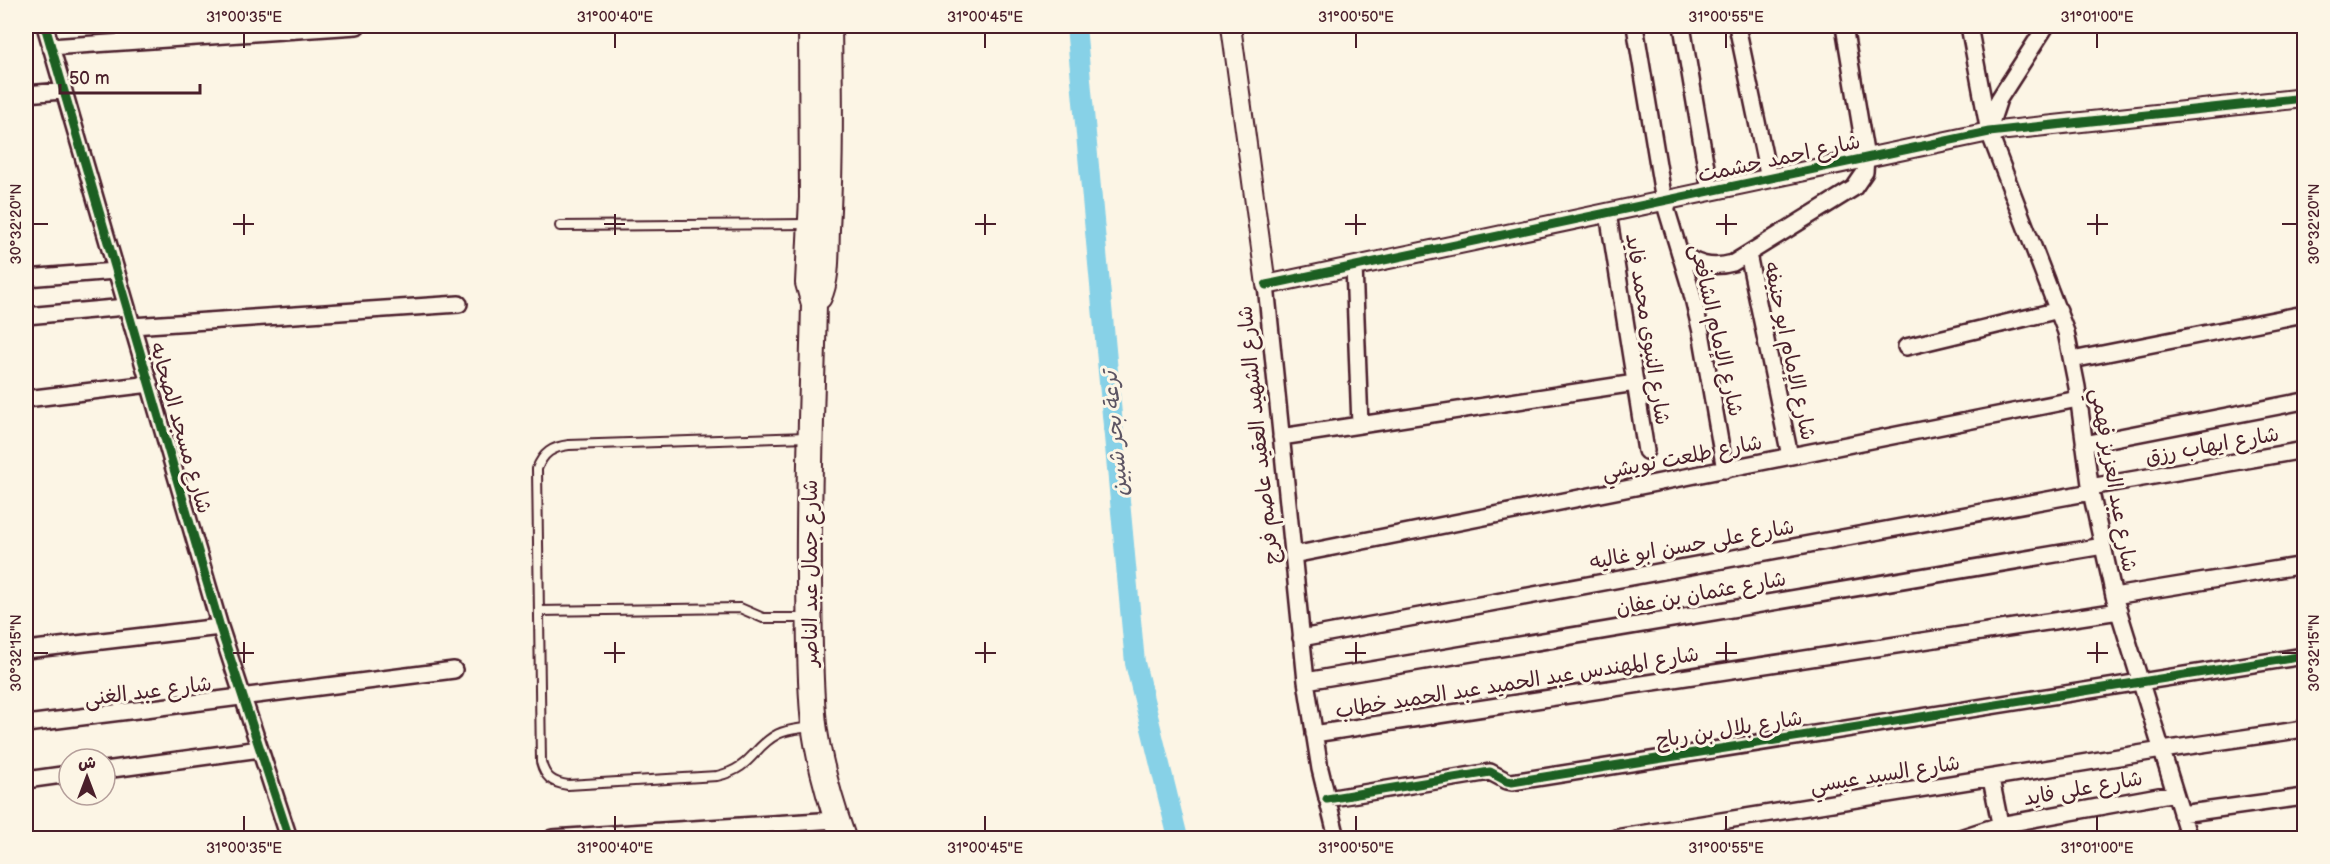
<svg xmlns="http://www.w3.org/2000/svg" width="2330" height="864" font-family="'Balsamiq Sans','Playpen Sans Arabic',sans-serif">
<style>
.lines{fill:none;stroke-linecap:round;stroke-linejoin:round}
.canal{stroke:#87d1e7;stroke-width:20}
.service-casing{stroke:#4a1f2b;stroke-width:12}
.minor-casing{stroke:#4a1f2b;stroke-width:20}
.tertiary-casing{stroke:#4a1f2b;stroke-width:22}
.primary-casing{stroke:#4a1f2b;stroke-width:28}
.service{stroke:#fcf5e5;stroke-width:8}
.minor{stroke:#fcf5e5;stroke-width:15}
.tertiary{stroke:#fcf5e5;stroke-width:18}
.primary{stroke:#fcf5e5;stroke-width:24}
.cycleway-casing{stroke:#fcf5e5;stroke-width:13}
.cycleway{stroke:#1b5e20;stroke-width:9}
.ticks{fill:none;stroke:#4a1f2b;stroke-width:2}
.labels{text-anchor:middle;stroke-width:6;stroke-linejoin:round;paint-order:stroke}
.street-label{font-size:21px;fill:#4a1f2b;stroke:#fcf5e5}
.water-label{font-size:22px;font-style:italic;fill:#5c5463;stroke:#fcf5e5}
.neatline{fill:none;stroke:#4a1f2b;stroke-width:2}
.ticks-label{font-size:15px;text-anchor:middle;fill:#4a1f2b}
</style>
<rect width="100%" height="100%" fill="#fcf5e5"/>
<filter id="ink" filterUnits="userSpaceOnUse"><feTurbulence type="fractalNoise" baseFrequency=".0167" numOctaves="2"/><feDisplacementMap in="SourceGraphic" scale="12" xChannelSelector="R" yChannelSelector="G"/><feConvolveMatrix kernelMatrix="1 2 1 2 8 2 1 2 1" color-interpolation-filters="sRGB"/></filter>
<g filter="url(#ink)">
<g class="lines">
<path class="canal" d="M1076,26L1135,663L1178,838"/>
<defs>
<path id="service" d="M560,226L808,224
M807,437L569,445C552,447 543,453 537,469L541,762C545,777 552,783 568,785L717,776C753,768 752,747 778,734C788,729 799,729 810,727
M539,611L740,608L763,618H805"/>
<path id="minor" d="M45,26L220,627L289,838
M1635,26L1664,201L1691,290L1701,332L1725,470
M1682,26L1710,191
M1737,26L1769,179
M1969,26L1989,132L2066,332L2077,387L2091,492L2114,596L2189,838
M50,47L357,26
M26,94L62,91
M1990,126L1999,99L2046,26
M1608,213L1646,451
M1679,251C1695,265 1712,269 1733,263L1854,188L1865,172L1866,158L1844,26
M1748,254L1790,456
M1354,266L1360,425
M26,278L115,271
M1266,285L1306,681L1320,769L1337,838
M26,316L126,307
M132,326L459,304
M1906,347L2059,310
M2072,360L2304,314
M26,399L150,384
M1281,437L1635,383
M2084,444L2304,401
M2090,487L2304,450
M1293,555L2078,399
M2114,596L2304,565
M1301,638L2091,492
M26,650L220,627
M1306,681L2103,546
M26,724L454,670
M1314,734L2119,611
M105,770L260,749
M1991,779L2003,838
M26,780L69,774
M1327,799L1490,772L1507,781L1512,782L2304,656
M2181,814L2304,797
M552,838L836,820
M1615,838L2162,750L2304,729
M1960,838L2000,825L2175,793"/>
<path id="tertiary" d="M1231,26L1266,285L1989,132L2304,98"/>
<path id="primary" d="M811,26L812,198L808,283L814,304C812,397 808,490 809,582C810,630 809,677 814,724C819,763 830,801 843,838
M819,297C828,277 826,251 827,229C831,161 830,93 829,26"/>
</defs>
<use href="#service" class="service-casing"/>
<use href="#minor" class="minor-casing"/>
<use href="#tertiary" class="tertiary-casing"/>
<use href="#primary" class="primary-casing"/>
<use href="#service" class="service"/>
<use href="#minor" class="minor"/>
<use href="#tertiary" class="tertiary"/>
<use href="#primary" class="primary"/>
<defs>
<path id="cycleway" d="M45,26L220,627L289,838
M1266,285L1989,132L2304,98
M1327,799L1490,772L1507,781L1512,782L2304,656"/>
</defs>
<use href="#cycleway" class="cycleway-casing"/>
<use href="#cycleway" class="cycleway"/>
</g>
</g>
<path class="ticks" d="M244,33V48M615,33V48M985,33V48M1356,33V48M1726,33V48M2097,33V48M244,214V235M615,214V235M985,214V235M1356,214V235M1726,214V235M2097,214V235M33,224H48M233,224H254M604,224H625M975,224H996M1345,224H1366M1716,224H1737M2087,224H2108M2282,224H2297M244,642V663M615,642V663M985,642V663M1356,642V663M1726,642V663M2097,642V663M33,653H48M233,653H254M604,653H625M975,653H996M1345,653H1366M1716,653H1737M2087,653H2108M2282,653H2297M244,816V831M615,816V831M985,816V831M1356,816V831M1726,816V831M2097,816V831"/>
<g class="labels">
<g class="street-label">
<text transform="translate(1779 158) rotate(-12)" y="7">شارع احمد حشمت</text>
<text transform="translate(1648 329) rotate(81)" y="7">شارع النبوى محمد فايد</text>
<text transform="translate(1717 330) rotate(77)" y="7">شارع الإمام الشافعى</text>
<text transform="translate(1790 351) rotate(78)" y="7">شارع الإمام ابو حنيفه</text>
<text transform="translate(181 428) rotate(74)" y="7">شارع مسجد الصحابه</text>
<text transform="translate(1258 435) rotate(-96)" y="7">شارع الشهيد العقيد عاصم فرج</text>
<text transform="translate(2212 445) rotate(-10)" y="7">شارع ايهاب رزق</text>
<text transform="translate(1682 457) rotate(-11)" y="7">شارع طلعت نويشي</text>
<text transform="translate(2114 480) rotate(80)" y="7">شارع عبد العزيز فهمي</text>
<text transform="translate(1692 544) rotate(-10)" y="7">شارع على حسن ابو غاليه</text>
<text transform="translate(810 573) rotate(-90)" y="7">شارع جمال عبد الناصر</text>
<text transform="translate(1701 593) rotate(-10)" y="7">شارع عثمان بن عفان</text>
<text transform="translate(1517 682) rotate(-9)" y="7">شارع المهندس عبد الحميد عبد الحميد خطاب</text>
<text transform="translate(148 691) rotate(-7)" y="7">شارع عبد الغنى</text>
<text transform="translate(1729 729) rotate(-9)" y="7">شارع بلال بن رباح</text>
<text transform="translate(1885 774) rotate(-9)" y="7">شارع السيد عيسي</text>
<text transform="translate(2083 788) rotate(-10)" y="7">شارع على فايد</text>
</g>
<g class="water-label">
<text transform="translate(1114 434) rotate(-95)" y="8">ترعة بحر شبين</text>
</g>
</g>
<rect width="2330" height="864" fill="none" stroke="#fcf5e5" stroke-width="66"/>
<g transform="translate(87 777)"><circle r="28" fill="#fcf5e5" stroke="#b59f9b" stroke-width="1.5"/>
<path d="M0-4.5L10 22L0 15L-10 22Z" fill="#4a1f2b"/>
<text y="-9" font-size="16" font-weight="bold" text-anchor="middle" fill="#4a1f2b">ش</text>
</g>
<path d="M60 84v9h140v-9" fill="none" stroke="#4a1f2b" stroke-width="3"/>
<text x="69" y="84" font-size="18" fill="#4a1f2b" stroke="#fcf5e5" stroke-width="4.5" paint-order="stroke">50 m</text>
<rect x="33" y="33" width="2264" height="798" class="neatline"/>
<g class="ticks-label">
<text x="244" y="22">31°00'35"E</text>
<text x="615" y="22">31°00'40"E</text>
<text x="985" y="22">31°00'45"E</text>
<text x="1356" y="22">31°00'50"E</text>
<text x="1726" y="22">31°00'55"E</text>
<text x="2097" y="22">31°01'00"E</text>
<text transform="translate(16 224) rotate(-90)" y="5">30°32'20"N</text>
<text transform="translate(2314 224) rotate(-90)" y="5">30°32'20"N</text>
<text transform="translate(16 653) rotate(-90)" y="5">30°32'15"N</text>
<text transform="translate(2314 653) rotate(-90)" y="5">30°32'15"N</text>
<text x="244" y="853">31°00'35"E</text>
<text x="615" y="853">31°00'40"E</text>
<text x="985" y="853">31°00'45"E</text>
<text x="1356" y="853">31°00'50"E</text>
<text x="1726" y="853">31°00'55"E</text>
<text x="2097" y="853">31°01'00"E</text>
</g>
</svg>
